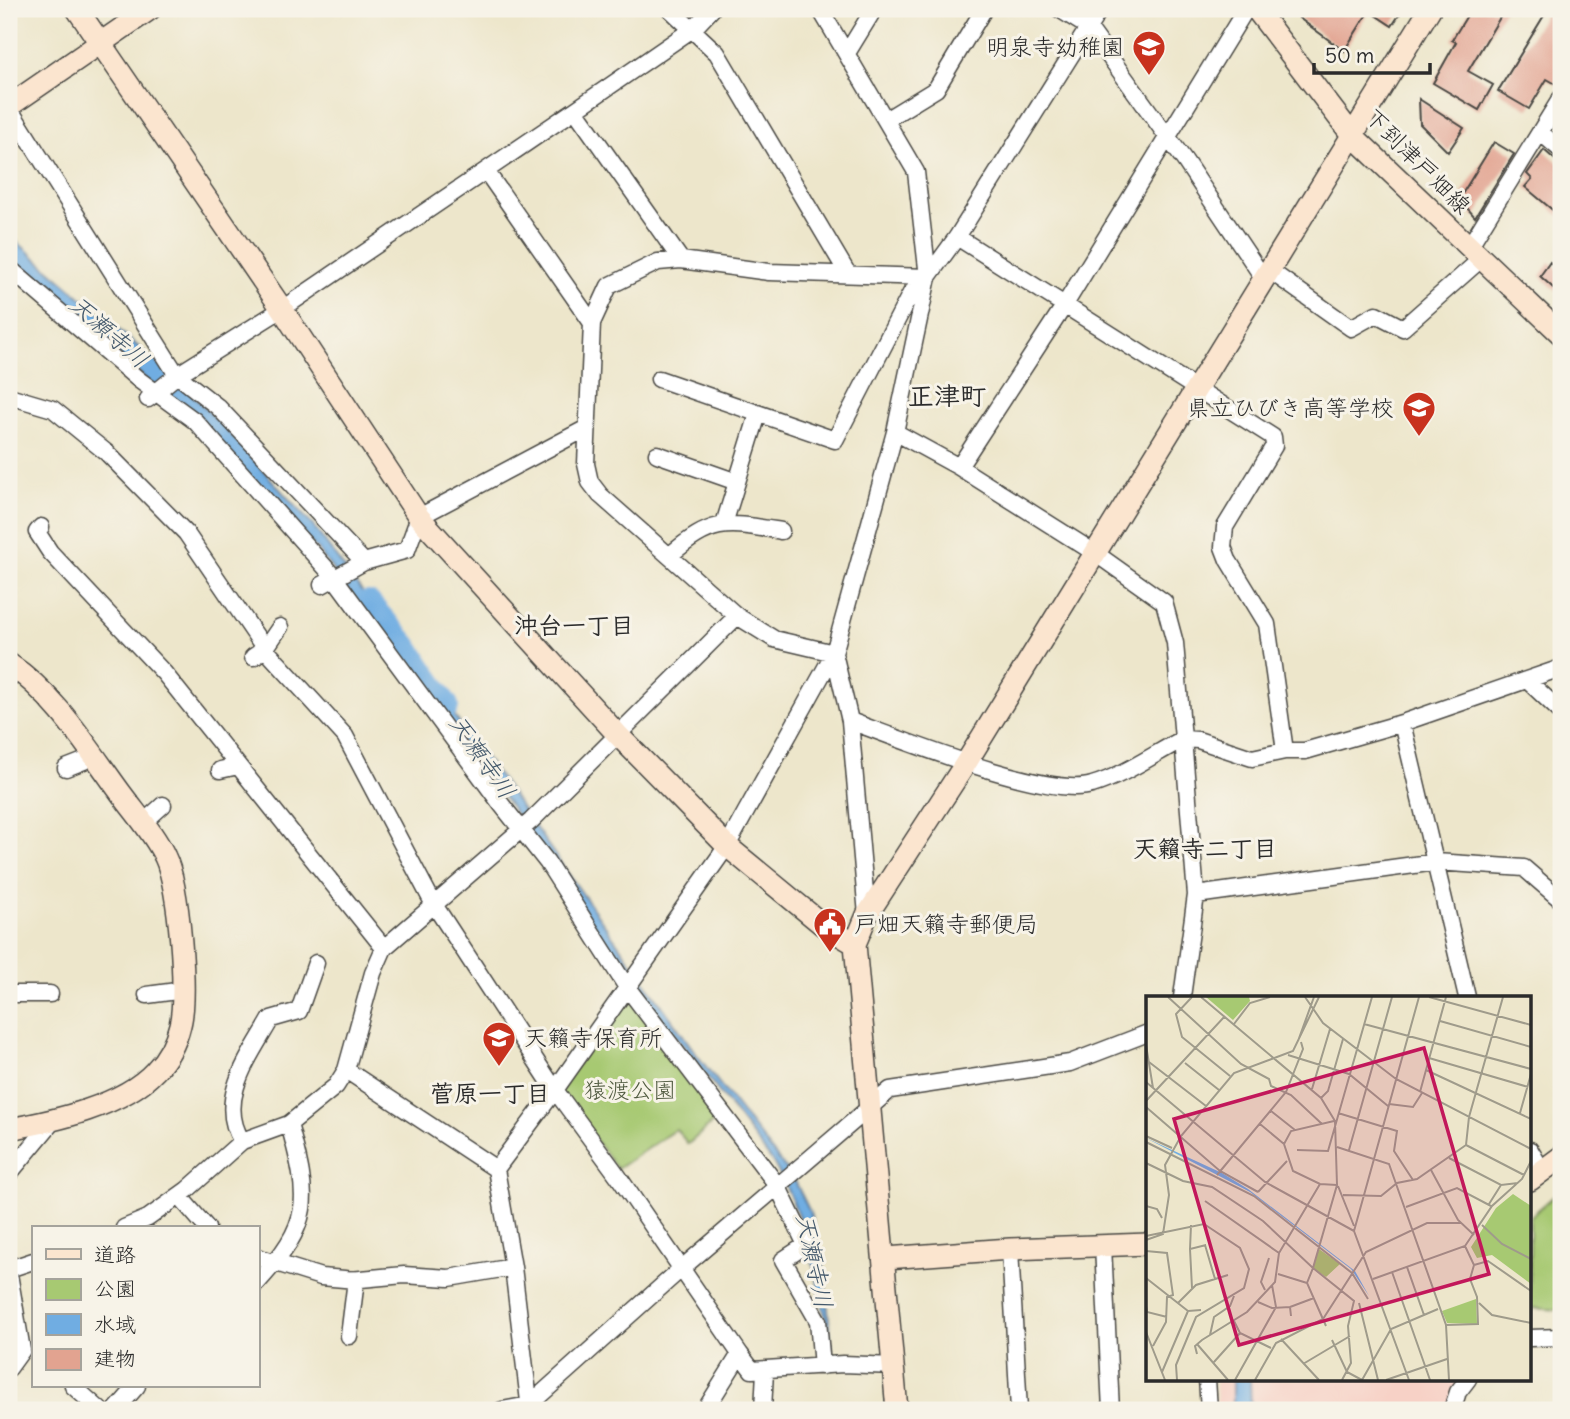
<svg xmlns="http://www.w3.org/2000/svg" width="1570" height="1419" font-family="Delius,'Klee One',sans-serif">
<style>
.built{fill:#f7d1c6}
.green{fill:#a7c972;stroke:#697a4e;stroke-width:2}
.water{fill:#70ade2;stroke:#4e6c86;stroke-width:2}
.lines{fill:none;stroke-linecap:round;stroke-linejoin:round}
.river{stroke:#70ade2;stroke-width:28}
.building{fill:#e2a390}
.street-casing{stroke:#484743;stroke-width:19}
.secondary-casing{stroke:#484743;stroke-width:24}
.street{stroke:#fff;stroke-width:16}
.secondary{stroke:#fbe5cf;stroke-width:21}
.labels{text-anchor:middle;stroke-width:6;stroke-linejoin:round;paint-order:stroke}
.poi-label{font-size:23px;fill:#2b2b2b;stroke:#f7f3e8;text-anchor:end}
.street-label{font-size:23px;fill:#2b2b2b;stroke:#f7f3e8}
.park-label{font-size:23px;fill:#505a40;stroke:#f7f3e8}
.water-label{font-size:24px;font-style:italic;fill:#43586b;stroke:#f7f3e8}
.neighbourhood-label{font-size:24px;font-weight:bold;fill:#2b2b2b;stroke:#f7f3e8}
.quarter-label{font-size:26px;font-weight:bold;fill:#2b2b2b;stroke:#f7f3e8}
.inset-road{fill:none;stroke:#9f9b8b;stroke-width:2}
.view{fill:#c2185b;fill-opacity:0.15;stroke:#c2185b;stroke-width:3.5}
.inset-edge{fill:none;stroke:#2b2b2b;stroke-width:3.5}
</style>
<rect width="100%" height="100%" fill="#f7f3e8"/>
<filter id="ink" filterUnits="userSpaceOnUse"><feTurbulence type="fractalNoise" baseFrequency=".0143" numOctaves="2"/><feDisplacementMap in="SourceGraphic" scale="14" xChannelSelector="R" yChannelSelector="G"/><feConvolveMatrix kernelMatrix="1 2 1 2 8 2 1 2 1" color-interpolation-filters="sRGB"/></filter>
<filter id="wash" filterUnits="userSpaceOnUse"><feTurbulence type="fractalNoise" baseFrequency=".00686" numOctaves="4" result="noise"/><feDisplacementMap in="SourceGraphic" scale="28" xChannelSelector="R" yChannelSelector="G"/><feGaussianBlur stdDeviation="1.57" result="paint"/><feColorMatrix in="noise" values="0 0 0 0 0 0 0 0 0 0 0 0 0 0 0 0 0 1.4 0 .05"/><feComposite in="paint" operator="in"/></filter>
<g filter="url(#wash)">
<rect width="100%" height="100%" fill="#ede6cb"/>
<path class="built" d="M1216,1379H1461L1447,1410H1217Z"/>
<path class="green" d="M626,992L723,1114L688,1144L676,1129L617,1169L559,1091Z
M1561,1190V1310L1530,1308V1217Z"/>
<path class="water" d="M9,235L186,388L235,439L313,526L496,772L697,1055L795,1181L810,1212L823,1259L832,1350C818,1285 808,1221 774,1164L625,969L514,811L317,549L128,362L9,260Z
M1233,1379H1250L1251,1410H1233Z"/>
<g class="lines">
<path class="river" d="M368,605L404,646L445,706"/>
</g>
<g id="blocks">
<path class="building" d="M1305,9H1403L1392,26L1369,11L1344,51L1299,18Z
M1471,9H1505L1468,71L1493,85L1479,110L1433,83L1456,42L1452,40Z
M1548,9H1561V87L1547,79L1529,109L1498,91Z
M1419,99L1464,128L1448,152L1420,124Z
M1494,142L1514,154L1475,217L1459,199Z
M1544,150L1561,165V217L1525,187L1532,179L1527,174Z
M1550,262L1561,272V295L1540,276Z"/>
</g>
</g>
<g filter="url(#ink)">
<use href="#blocks" fill-opacity="0" stroke="#484743" stroke-width="2"/>
<g class="lines">
<defs>
<path id="street" d="M670,9L717,53L848,274
M1059,9L1088,27L1185,161L1264,279
M847,53L874,9
M9,108L177,375L218,407L364,562
M575,110L681,260
M887,119L936,89L984,9
M1540,132L1561,150
M486,171L592,323
M957,237L1273,437L1274,446L1225,527L1223,547L1228,560L1267,624L1285,751
M1469,247L1561,98
M9,268L139,380L195,421L333,576L501,804L547,862L626,986L777,1185L806,1245L783,1260L818,1321L822,1366
M1269,270L1351,328L1376,314L1403,328L1481,259
M659,379L835,440L911,293L928,277L957,237L1100,9
M9,396L53,409L107,453L186,533L265,649L345,736L433,903L555,1090L496,1169L513,1267L530,1410
M148,399L177,375L282,309L575,110L694,28L712,9
M895,432L959,467L1095,553L1164,602L1175,643L1196,895L1182,997
M657,454L737,482
M959,467L1064,306L1246,9
M724,524L758,414
M41,527L37,532L50,552L164,673L384,948
M669,556C713,518 726,522 781,531
M322,585L364,562L407,550L419,517L585,429
M834,653L774,639L737,616L600,495L590,482L586,464L592,323L609,286L658,262L681,260L769,272L928,277
M834,653L850,721L867,915
M253,657L265,649L280,627
M1528,681L1561,712
M850,721C898,738 1048,799 1092,785C1123,776 1154,754 1183,739L1198,740L1252,758L1285,751H1305L1402,723L1561,668
M1402,723L1467,997
M66,768L94,757
M220,770L238,766
M143,823L163,805
M1196,895L1436,862L1524,868L1561,900
M9,994H50
M147,995L184,990
M346,1070L496,1169
M242,1141C215,1100 251,1055 271,1019L299,1011L316,963
M1530,1150L1543,1172
M9,1174L53,1121
M179,1196L207,1228
M124,1228L148,1218L187,1190L242,1141L289,1124L336,1086L346,1070L373,973L384,948L531,821L737,616
M1103,1246L1111,1410
M1010,1249L1019,1410
M257,1257L321,1277L356,1280L349,1336
M9,1269L33,1261
M9,1274L22,1350L9,1368
M350,1280L404,1275L449,1278L513,1267
M257,1283C313,1222 310,1201 289,1124
M1530,1338L1561,1337
M740,1354L752,1370L843,1364L894,1366
M1207,1379L1209,1410
M73,1386L100,1410
M116,1410L137,1386
M502,1410L529,1405L682,1268L890,1090L1070,1063L1148,1033
M705,1410L740,1354L618,1176L555,1090L727,846L834,653L895,432L928,277L916,172L820,9
M763,1410L765,1371
M1452,1410L1458,1392L1468,1379"/>
<path id="secondary" d="M77,9L282,309L419,517L618,735L727,846L823,925L855,944
M1256,9L1352,135L1561,334
M9,106L150,9
M9,664C56,695 89,750 123,796C137,815 155,835 165,857C179,885 188,994 180,1025C176,1042 167,1059 155,1071C123,1106 54,1121 9,1129
M1530,1180L1561,1157
M886,1258L1010,1249L1148,1244
M897,1410L855,944L867,915L966,763L1430,9"/>
</defs>
<use href="#street" class="street-casing"/>
<use href="#secondary" class="secondary-casing"/>
<use href="#street" class="street"/>
<use href="#secondary" class="secondary"/>
</g>
</g>
<defs>
<symbol id="school-pin" viewBox="-11 -11 22 30"><path d="M0 17L-7.5 6A9.5 9.5 0 1 1 7.5 6Z" fill="#c8321e" stroke="#f7f3e8"/><path d="M0-5L7-2L0 1L-7-2ZM-4 1L0 2.5L4 1V4Q0 6-4 4Z" fill="#fff"/></symbol>
<symbol id="civic-pin" viewBox="-11 -11 22 30"><path d="M0 17L-7.5 6A9.5 9.5 0 1 1 7.5 6Z" fill="#c8321e" stroke="#f7f3e8"/><path d="M-.6-6.5H3V-4.5H.6V-3L4-1V1h2V6H-6V1h2V-1L-.6-3ZM-1.2 2.5V6h2.4V2.5Z" fill="#fff"/></symbol>
</defs>
<g fill-rule="evenodd">
<use href="#school-pin" x="1130" y="28" width="38" height="52"/>
<use href="#school-pin" x="1400" y="389" width="38" height="52"/>
<use href="#civic-pin" x="811" y="905" width="38" height="52"/>
<use href="#school-pin" x="480" y="1019" width="38" height="52"/>
</g>
<g class="labels">
<g class="poi-label">
<text x="1124" y="55">明泉寺幼稚園</text>
<text x="1394" y="416">県立ひびき高等学校</text>
<text x="854" y="932" text-anchor="start">戸畑天籟寺郵便局</text>
<text x="524" y="1046" text-anchor="start">天籟寺保育所</text>
</g>
<g class="street-label">
<text transform="translate(1418 161) rotate(45)" y="8">下到津戸畑線</text>
</g>
<g class="park-label">
<text x="630" y="1098">猿渡公園</text>
</g>
<g class="water-label">
<text transform="translate(109 332) rotate(41)" y="8">天瀬寺川</text>
<text transform="translate(482 757) rotate(55)" y="8">天瀬寺川</text>
<text transform="translate(814 1261) rotate(78)" y="8">天瀬寺川</text>
</g>
<g class="neighbourhood-label">
<text x="574" y="634">沖台一丁目</text>
<text x="1205" y="857">天籟寺二丁目</text>
<text x="490" y="1102">菅原一丁目</text>
</g>
<g class="quarter-label">
<text x="947" y="405">正津町</text>
</g>
</g>
<g transform="translate(1146 996)">
<rect width="385" height="385" fill="#ede6cb"/>
<path d="M60,1H103L104,5L87,24ZM367,198L385,210V288L346,259L331,262L325,251L350,212ZM173,253L194,268L180,281L167,272ZM330,303L331,328L301,327L296,315Z" fill="#a7c972"/>
<path d="M0,142L76,177L102,193L209,275L223,300L205,273L104,196Z" fill="#70ade2"/>
<path class="inset-road" d="M22,1L95,68L123,83L125,90L145,99L176,128M46,1L30,18L36,41L84,80M55,1L175,102L189,125L191,189L167,272L208,305L202,330L205,367L196,384M159,1L177,27L250,83L385,153M283,1L385,29M294,25L385,51M88,28L104,7L124,1M218,28L385,73M152,45L168,1M0,49L7,92M142,59L203,78L242,110M283,62L382,91M3,66L60,110M39,67L73,94M280,74L385,123M0,86L119,186L208,235M166,93L184,33M274,96L300,1M175,102L182,95L197,43M0,105L79,20M243,108L267,111L276,97M0,111L74,175L112,196M125,115L149,134M192,117L251,135L248,155L267,184M374,117L385,78M188,125L145,135L138,148L147,175L174,188L191,189M114,128L138,148M0,140L26,152M0,146L108,200L206,277L222,303M320,149L378,179M191,151L243,168L300,329L303,384M151,154L182,155L226,1M203,154L246,1M303,162L355,189L372,187M0,167L37,185L66,191L117,225L167,272L161,287L180,330M285,174L312,224L328,239M71,179L140,96L157,53L155,46M192,190L208,230M112,196L141,165M197,199L235,200L251,187L271,183L320,149L323,121L357,1M59,205L133,257M343,208L355,189M0,210L11,213L16,222M260,211L311,192L345,210M336,229L356,248L385,263M0,240L58,228L94,252L103,273L98,292L50,321L30,369L31,384M0,244L17,238L23,199L19,169L35,140L88,77L147,55L173,1M59,249L69,283M44,253L45,229M0,255L21,257L27,299L21,301L20,326L7,350M328,269L342,265L385,295M261,271L278,319M246,276L284,384M132,278L161,287M0,282L42,315L55,314M227,283L319,250L346,210L376,183L385,165M46,292L44,253L60,249M119,294L115,286L123,262M112,306L126,312L144,311L145,320M32,307L50,289L82,279M213,307L232,384M333,307L346,319L385,327M0,310L1,316L21,321M144,311L168,302M88,325L94,337L125,352M300,329L332,328L331,301L324,283L328,269L319,250M0,336L19,384M64,339L68,321L84,310L88,300M135,343L173,384M186,344L201,376L216,384M51,348L82,384M51,358L49,350L56,344L101,316L129,286L133,257L174,188M68,366L94,337M157,368L204,340M16,376L42,315M89,384L130,311L126,289M109,384L130,347L177,323L220,256L281,227H315M216,384L245,333L292,313M240,384L301,363M263,384L208,235L273,1"/>
<path class="view" d="M278,52L343,278L93,349L28,123Z"/>
<rect width="385" height="385" class="inset-edge"/>
</g>
<rect width="1570" height="1419" fill="none" stroke="#f7f3e8" stroke-width="35"/>
<rect x="32" y="1226" width="228" height="161" fill="#f7f3e8" stroke="#a5a39c" stroke-width="2"/>
<rect x="46" y="1249" width="35" height="10" fill="#fbe5cf" stroke="#a5a39c" stroke-width="2"/>
<text x="94" y="1262" font-size="21" fill="#2b2b2b">道路</text>
<rect x="46" y="1279" width="35" height="21" fill="#a7c972" stroke="#a5a39c" stroke-width="2"/>
<text x="94" y="1296" font-size="21" fill="#2b2b2b">公園</text>
<rect x="46" y="1314" width="35" height="21" fill="#70ade2" stroke="#a5a39c" stroke-width="2"/>
<text x="94" y="1332" font-size="21" fill="#2b2b2b">水域</text>
<rect x="46" y="1349" width="35" height="21" fill="#e2a390" stroke="#a5a39c" stroke-width="2"/>
<text x="94" y="1366" font-size="21" fill="#2b2b2b">建物</text>
<path d="M1314 63v10h116v-10" fill="none" stroke="#2b2b2b" stroke-width="3.5"/>
<text x="1325" y="63" font-size="21" fill="#2b2b2b" stroke="#f7f3e8" stroke-width="5" paint-order="stroke">50 m</text>
</svg>
